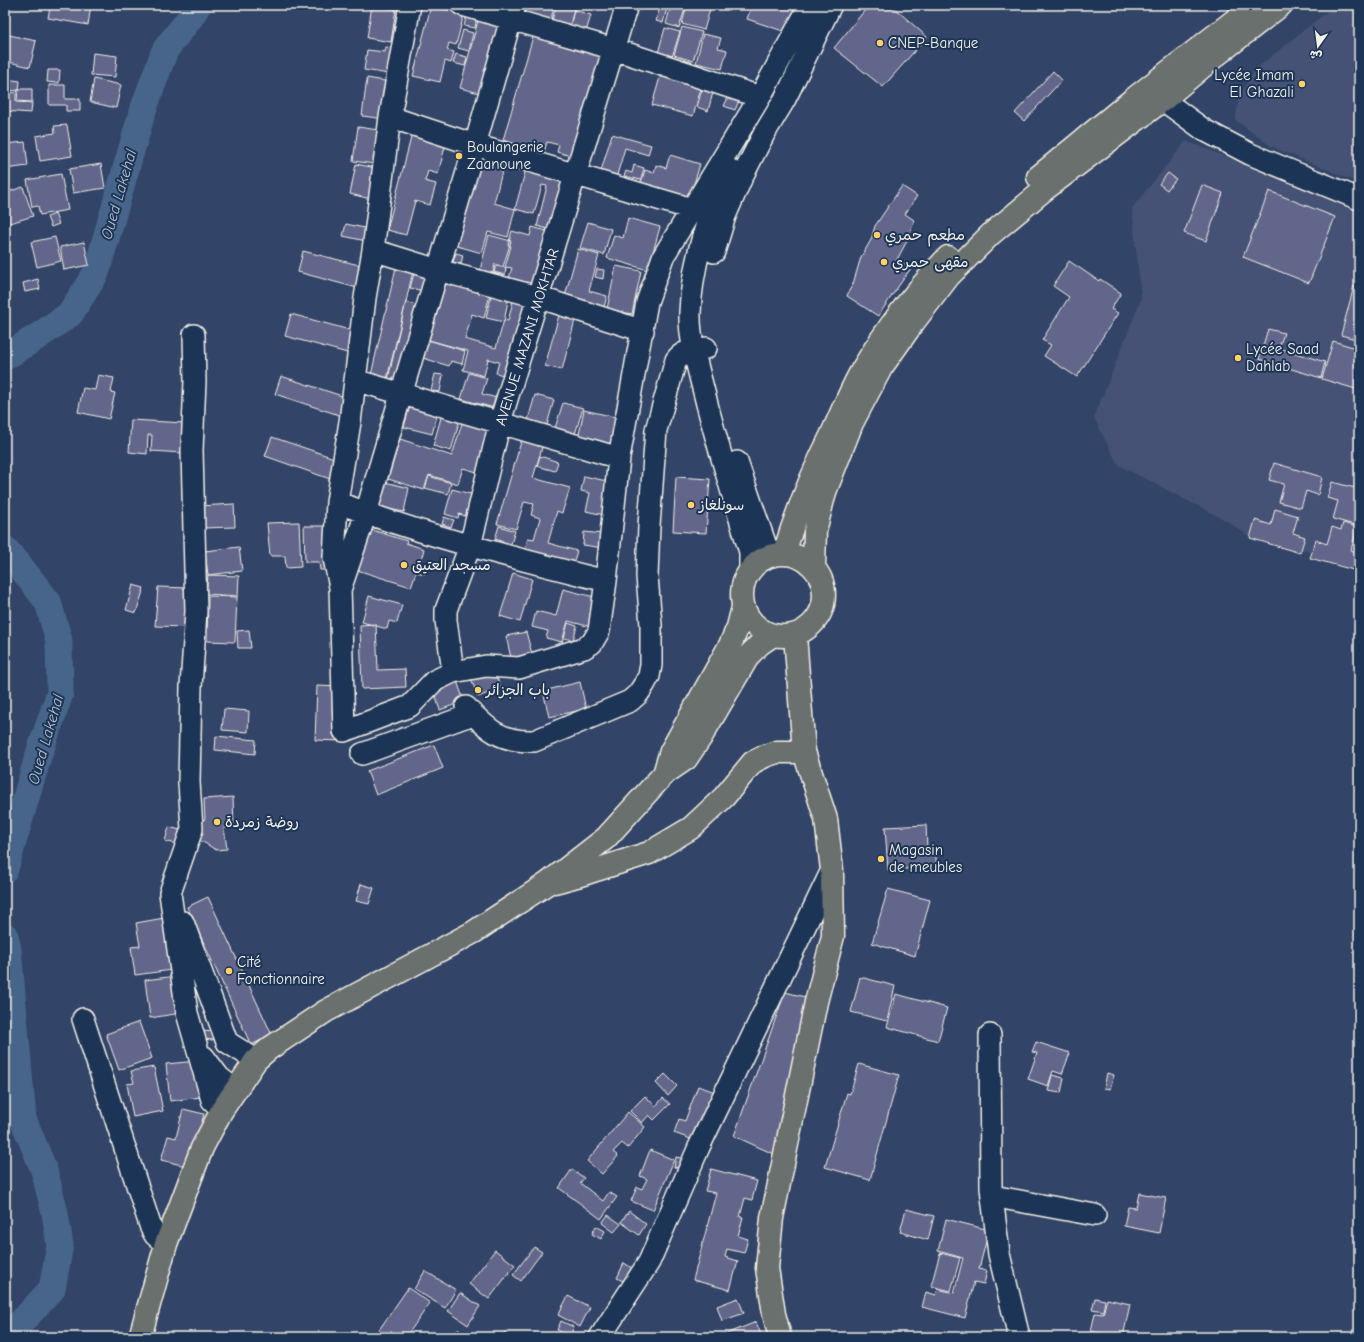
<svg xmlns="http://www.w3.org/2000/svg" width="1364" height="1342" font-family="'Comic Neue','Playpen Sans Arabic',sans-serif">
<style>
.built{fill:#445174}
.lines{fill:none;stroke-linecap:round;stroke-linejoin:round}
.river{stroke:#46658b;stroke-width:27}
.building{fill:#62668b;stroke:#f4f1e8}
.minor-casing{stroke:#f4f1e8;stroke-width:24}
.major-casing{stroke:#f4f1e8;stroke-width:25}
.highway-casing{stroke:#f4f1e8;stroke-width:25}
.minor{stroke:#1d3557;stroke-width:21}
.major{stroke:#6b706d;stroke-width:22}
.highway{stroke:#6b706d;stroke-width:22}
.poi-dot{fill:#ffd166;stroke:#1d3557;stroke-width:1.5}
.labels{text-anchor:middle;stroke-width:4;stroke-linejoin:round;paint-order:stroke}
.poi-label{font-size:15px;fill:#f4f1e8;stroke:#1d3557;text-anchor:start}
.street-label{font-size:15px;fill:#f4f1e8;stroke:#1d3557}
.water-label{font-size:16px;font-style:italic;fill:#b7c0c7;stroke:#1d3557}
</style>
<rect width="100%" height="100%" fill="#324467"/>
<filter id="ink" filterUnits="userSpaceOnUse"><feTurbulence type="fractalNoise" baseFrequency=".025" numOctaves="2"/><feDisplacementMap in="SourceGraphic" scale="8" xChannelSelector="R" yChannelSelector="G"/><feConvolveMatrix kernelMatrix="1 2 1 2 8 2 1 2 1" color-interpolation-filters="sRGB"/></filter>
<g filter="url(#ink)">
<path class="built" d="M1335,5H1359V183L1272,147L1235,120L1239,97L1253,71Z
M1186,141L1359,209V564L1251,538L1227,521L1118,465L1094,418L1141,299L1132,208Z"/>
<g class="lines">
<path class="river" d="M5,357L40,335L70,314L96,273L142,113L165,50L190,18L198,5
M5,549L16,561L48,602L59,641L60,693L38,757L5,869
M5,936L8,949L23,1119L44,1170L55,1213L60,1245L52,1289L13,1331L5,1336"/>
</g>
<path class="building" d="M70,5H91L88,25L48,18L50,7L69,10Z
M372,5L396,9L391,42L367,38Z
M527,5H554L551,20L525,13Z
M556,5H575L570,25L552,21Z
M671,5L685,9L679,28L666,24Z
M687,5H695L710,9L704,30L682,24Z
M752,5H802L786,32L747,19Z
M869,5H891L927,37L883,87L834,48Z
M431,6L464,14L456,45L449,43L447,50L454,52L451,63L445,61L440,82L413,76Z
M660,6L667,8L663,23L656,21Z
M574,10L591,15L586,32L570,27Z
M467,14L477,16L475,28L464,26Z
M479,17L500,23L487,72H484L479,93L460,88Z
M682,27L702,32L693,61L674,55Z
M665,28L680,32L672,57L658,53Z
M463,30L473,33L469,51L458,48Z
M534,33L608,55L578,158L557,152L559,145L547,142L544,152L503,140Z
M5,34L36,41L30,67L5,61Z
M703,34L721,38L718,48L727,50L722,69L696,63Z
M386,47L393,48L389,74L364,70L367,50L385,52Z
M93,53L117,56L115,77L91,75Z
M456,54L467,57L465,66L453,63Z
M48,70H60L59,83L47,82Z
M662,70L703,81L693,116L652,105Z
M1053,71L1062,80L1024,121L1015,113Z
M367,78L390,82L385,119L362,116Z
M5,79L20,81L19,91L5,90Z
M94,79L121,85L116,108L90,102Z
M704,82L715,85L708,111L697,107Z
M49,85H65V99H80V111H66V105H49Z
M18,89H32V102L17,101Z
M731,91L741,96L735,110L724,106Z
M5,92L16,93V102L32,103L31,113L5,111Z
M67,125L72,156L40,161L36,136L55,133L54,126Z
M358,127L385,131L381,165L353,161Z
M413,130L447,139L438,174L428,171L425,181L436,184L430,205L415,201L406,235L387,230Z
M612,134L651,145L648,155L625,148L617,175L601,171Z
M25,142L28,166L5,169V144Z
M670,155L700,164L690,197L641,183L645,170L654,173L656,165L666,168Z
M480,161L503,168L494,203L515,209L508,237L488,232L482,253L457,246Z
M101,164L105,188L73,193L69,169Z
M356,164L381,169L375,200L350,194Z
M527,165L572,177L558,232L537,226L547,186L542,185L534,214L515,209Z
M634,165L644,168L641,180L624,176L626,171L632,173Z
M1168,173L1176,179L1167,190L1159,184Z
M61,174L68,210L40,215L38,206L32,207L27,180Z
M1202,185L1223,193L1206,241L1184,233Z
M902,186L917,196L905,214L914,220L908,239L892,269L898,259L911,268L878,316L847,296L849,291L853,284L861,257L871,240L875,226Z
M23,187L33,216L7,224L5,218V193Z
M1269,191L1335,217L1309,283L1243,257Z
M55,214L59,224L51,227L47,217Z
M628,218L660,227L648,270L607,258L614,235L623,238Z
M588,222L611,229L604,255L580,248Z
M346,224L369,229L366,241L343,236Z
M532,227L554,233L538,286L509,278L512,268L505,267L511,246L508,245L512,231L530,236Z
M489,235L511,241L503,267L495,264L493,273L480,270Z
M55,237L61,261L37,267L31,242Z
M84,242L89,265L64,270L60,247Z
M578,249L599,255L589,291L607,296L604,307L565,296Z
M303,251L367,267L361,289L298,272Z
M456,253L463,255L461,264L453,262Z
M1069,261L1099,281L1100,279L1121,293L1111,309L1118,313L1077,377L1044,356L1051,345L1042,340L1069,297L1053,286Z
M397,263L414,267L388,379L371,375Z
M496,266L506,268L505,275L494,272Z
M616,266L641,271L632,314L607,309Z
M597,269L604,270L603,279L595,277Z
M415,270L429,274L424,291L410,288Z
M447,278L491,290L484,318L472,314L465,339L496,348L504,320L508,321L514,297L535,303L514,378L496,373L499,362L488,359L484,376L463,370L468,351L429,340Z
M38,279L40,289L25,292L23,283Z
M1354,286L1359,287V340L1341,335Z
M492,291L509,295L504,322L486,318Z
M406,302L416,305L398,382L387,379Z
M291,314L357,332L351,354L285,336Z
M559,315L575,320L562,370L545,366Z
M1268,329L1284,333L1279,348L1325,362L1321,378L1259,359Z
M428,340L465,351L462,364L451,361L449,366L423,358Z
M1333,341L1359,349V390L1322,379Z
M469,373L487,378L482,394L504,400L502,410L461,399Z
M435,374L443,375L440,392L431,391Z
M98,375L114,378L111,392L115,393L109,419L78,412L83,388L95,390Z
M281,376L348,398L342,416L275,394Z
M535,395L554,400L547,425L528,420Z
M411,402L439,409L432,434L404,427Z
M563,403L583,408L575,434L555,428Z
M584,410L624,419L617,448L578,439Z
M442,414L460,419L451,451L433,446Z
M464,417L498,427L484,474L463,468L458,484L429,475L424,490L388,479L400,439L452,456Z
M131,420L185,423L183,453L151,451L152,435H148L147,454L129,452Z
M523,435L544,441L533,478L570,488L562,513L557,511L548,543L577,551L573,564L525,550L528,538L534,539L540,518L531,515L534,504L524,502L516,529L497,524Z
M272,437L340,460L333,480L265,456Z
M540,456L558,462L555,471L537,466Z
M1274,463L1322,477L1318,495L1306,491L1301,508L1279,502L1284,484L1269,480Z
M429,476L451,483L448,494L425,488Z
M584,476L611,482L604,515L586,511L590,493L581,491Z
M676,477L710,479L706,533L673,531Z
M385,482L409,488L404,512L379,507Z
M1332,482L1359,489L1358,526L1333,519L1338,501L1327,498Z
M452,489L478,496L472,518L459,514L458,518L445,514Z
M234,504L235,527L202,528L201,506Z
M1275,509L1298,516L1293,533L1305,537L1300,553L1250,538L1255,520L1271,525Z
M444,517L454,520L451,527L442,524Z
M299,522L301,567L286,568L285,556H270L267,523Z
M1343,523L1357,527L1351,550L1359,553V563L1357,571L1310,558L1316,540L1327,544L1332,527L1341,530Z
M304,526H332L333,570H320L319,562H305Z
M499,526L515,531L511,544L495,539Z
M369,529L407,541L406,543L424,549L420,564L427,566L425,574L416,572L411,587L357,570Z
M584,532L604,534L603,548L583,545Z
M239,547L242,571L208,575L205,551Z
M513,573L532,579L520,622L500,616Z
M208,575L239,576L238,596L206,594Z
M133,585L144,588L136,613L126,610Z
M158,587L189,588L187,627L155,626Z
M563,589L598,598L591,627L568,621L562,642L546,638L548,631L532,627L536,611L556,616Z
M208,596L237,597L235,642L207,641Z
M369,596L402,605L397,623L389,621L387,629L362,622Z
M568,623L577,626L573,640L564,638Z
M376,624L378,670L405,669L406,687L362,689L360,625Z
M249,630L251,648H238L237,631Z
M526,632L532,654L511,658L506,636Z
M493,668L501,688L478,697L470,676Z
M457,681L464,701L440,710L433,689Z
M580,682L586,709L549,717L543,691Z
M317,686L342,687L340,741L315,740Z
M224,709L249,711L248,732L222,730Z
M216,736L256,740L255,754L215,750Z
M434,745L443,768L376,795L367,771Z
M233,797L234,827L224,828L227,849L216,850L198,839L196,825L205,819L204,799Z
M926,825L927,849H935L937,867L888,870L885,827Z
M169,827L180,830L176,844L165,841Z
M361,884L374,888L369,904L356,901Z
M888,889L930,900L915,956L872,943Z
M208,897L272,1035L251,1045L187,907Z
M164,918L172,970L135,975L131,947L140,946L136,923Z
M176,976L181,1013L150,1018L145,980Z
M860,977L895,986L887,1021L851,1012Z
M785,992L813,999L778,1156L734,1136Z
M896,994L947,1008L938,1041L887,1027Z
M139,1022L152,1058L119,1070L106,1034Z
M203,1031L214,1032L213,1040L202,1039Z
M1036,1042L1070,1053L1062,1074L1053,1071L1048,1086L1028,1079L1037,1053L1032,1052Z
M197,1061L201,1097L170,1101L166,1064Z
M859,1064L899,1075L870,1180L825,1167L847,1093L850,1094Z
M154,1067L163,1111L133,1117L127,1084L134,1083L131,1071Z
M1107,1073L1114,1075L1110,1089L1104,1088Z
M665,1074L677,1086L668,1096L656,1083Z
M1052,1075L1064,1078L1061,1093L1048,1091Z
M698,1086L715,1092L696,1141L674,1133L679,1119L685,1121Z
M645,1096L656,1106L663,1098L670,1104L654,1120L649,1115L642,1123L630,1111Z
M183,1109L204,1114L190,1167L161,1160L168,1136L176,1138Z
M628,1112L645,1127L628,1148L622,1143L613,1152L618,1156L602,1174L587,1161Z
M650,1150L674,1160L653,1210L631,1201L637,1187L642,1189L647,1179L640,1176Z
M676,1157L686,1159L685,1169L674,1167Z
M572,1169L584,1178L580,1183L603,1201L609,1192L617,1197L601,1219L559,1188Z
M711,1169L757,1181L752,1200L745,1198L740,1217H743L738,1236L748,1239L744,1253L727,1249L725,1257L738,1261L730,1290L693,1280L716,1193L705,1191Z
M1139,1193L1166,1198L1159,1233L1124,1226L1128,1207L1136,1208Z
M906,1209L934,1216L928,1240L900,1232Z
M629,1211L646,1224L639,1235L621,1222Z
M608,1215L621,1224L614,1232L602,1223Z
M946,1219L989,1230L979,1269L987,1271L984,1284L974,1282L965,1318L922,1307L926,1292L936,1295L938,1289L954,1293L963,1258L938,1251Z
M596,1226L605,1231L601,1239L592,1234Z
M534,1247L542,1252L521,1281L513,1275Z
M495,1250L515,1265L489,1299L469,1284Z
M940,1253L960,1258L951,1291L931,1286Z
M624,1263L632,1268L625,1282L617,1278Z
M425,1271L456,1290L445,1308L414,1289Z
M408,1288L430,1303L406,1337H374Z
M460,1293L480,1306L468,1325L448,1311Z
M568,1296L590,1307L580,1327L558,1315Z
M738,1298L744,1313L722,1321L717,1306Z
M1095,1298L1105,1300L1103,1311L1092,1309Z
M1107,1299L1130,1304L1123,1337H1117L1091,1331L1095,1313L1103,1314Z
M561,1321L574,1327L570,1336L557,1330Z
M756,1322L762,1337H719Z
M458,1329L467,1337H451Z
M505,1332L510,1337H501Z"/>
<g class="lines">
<defs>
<path id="minor" d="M410,5L390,117L373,250L365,298L350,422L337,502L334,558L340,587L344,731L410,706L434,681L453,672L486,666L519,668L584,648L592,643L599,631L606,581L619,458L647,302L663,257L760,97L810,5
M462,5L614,49L760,97
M1163,100L1204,130L1250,154L1359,199
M390,117L475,145L692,209
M729,169C708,212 692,264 690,312C689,342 700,375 707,404C720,454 735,503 750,552V569
M373,250L438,270L538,297L643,331
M714,252L725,216L742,177L764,134L785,99L831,5
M194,335L195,381L192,450L196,611L191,687L189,782L192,829L170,893L187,1013L212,1100L222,1110
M355,380L619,458
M737,462L766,546L775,554
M337,502C424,536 515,558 606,581
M341,587L366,513L475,145L515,5
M453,672L446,620V610L470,546L500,422L627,5
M466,707C489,730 500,742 534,741L630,701L638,694L644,685L649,676L651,665V625L647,576L649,526L656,430L676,360C683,350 695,350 706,348
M362,754L473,714
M183,922L227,1042L256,1060
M83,1019L151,1228L155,1235L166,1244
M990,1035L991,1188L999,1254L1019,1337
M204,1057L219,1077L235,1090
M992,1196L1095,1215
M600,1337L649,1262L699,1147L832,870"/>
<path id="major" d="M780,1337L774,1314L767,1268L772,1218L816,1002L833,936L832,870L826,819L804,752L795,635"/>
<path id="highway" d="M1038,177L1132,100L1254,5
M742 595a41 41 0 1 1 82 0a41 41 0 1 1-82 0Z
M784,554C796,512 812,474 831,436C841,414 850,391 862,370C886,329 915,291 948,257
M814,568L815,531L825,492L852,423L881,368L913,323L949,276L991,234L1044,190L1163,100L1213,58L1281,5
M664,774L671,751L730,645L738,627L743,607
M555,882L577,876L649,853L691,828L724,797L753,762L765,756L777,752H804
M140,1337L166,1244L202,1148L222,1110L256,1060L270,1048L326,1011L474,932L548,883L606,838L664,774L686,759L701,737L749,655L760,644L773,635"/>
</defs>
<use href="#minor" class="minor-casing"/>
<use href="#major" class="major-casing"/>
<use href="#highway" class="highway-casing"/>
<use href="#minor" class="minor"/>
<use href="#major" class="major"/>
<use href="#highway" class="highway"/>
</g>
</g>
<g class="poi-dot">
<circle cx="880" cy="43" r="4"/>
<circle cx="1302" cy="84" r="4"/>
<circle cx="459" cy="156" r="4"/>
<circle cx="877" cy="235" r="4"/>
<circle cx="884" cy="262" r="4"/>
<circle cx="1238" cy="358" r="4"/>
<circle cx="691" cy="505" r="4"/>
<circle cx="404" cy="565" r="4"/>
<circle cx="478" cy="690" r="4"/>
<circle cx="217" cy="822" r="4"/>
<circle cx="881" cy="859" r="4"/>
<circle cx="229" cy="971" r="4"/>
</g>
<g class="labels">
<g class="poi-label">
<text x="888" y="48">CNEP-Banque</text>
<text x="1294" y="80" text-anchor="end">Lycée Imam<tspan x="1294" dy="17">El Ghazali</tspan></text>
<text x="467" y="152">Boulangerie<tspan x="467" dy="17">Zaanoune</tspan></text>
<text x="885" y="240">مطعم حمري</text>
<text x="892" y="267">مقهى حمري</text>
<text x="1246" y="354">Lycée Saad<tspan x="1246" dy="17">Dahlab</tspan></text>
<text x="699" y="510">سونلغاز</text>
<text x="412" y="570">مسجد العتيق</text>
<text x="486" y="695">باب الجزائر</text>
<text x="225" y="827">روضة زمردة</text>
<text x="889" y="855">Magasin<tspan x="889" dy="17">de meubles</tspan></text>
<text x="237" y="967">Cité<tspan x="237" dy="17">Fonctionnaire</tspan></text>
</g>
<g class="street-label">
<text transform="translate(527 337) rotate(-73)" y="5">AVENUE MAZANI MOKHTAR</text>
</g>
<g class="water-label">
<text transform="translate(118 194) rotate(-74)" y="6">Oued Lakehal</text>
<text transform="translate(45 739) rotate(-74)" y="6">Oued Lakehal</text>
</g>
</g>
<rect width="1364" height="1342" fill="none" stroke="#1d3557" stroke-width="20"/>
<rect x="10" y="10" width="1344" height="1322" fill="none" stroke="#f4f1e8" stroke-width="1.5" filter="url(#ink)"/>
<g transform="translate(1318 46) rotate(194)" stroke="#1d3557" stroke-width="3" paint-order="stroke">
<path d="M0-3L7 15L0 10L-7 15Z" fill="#f4f1e8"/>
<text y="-6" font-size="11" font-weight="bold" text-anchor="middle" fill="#f4f1e8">ش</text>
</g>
</svg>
